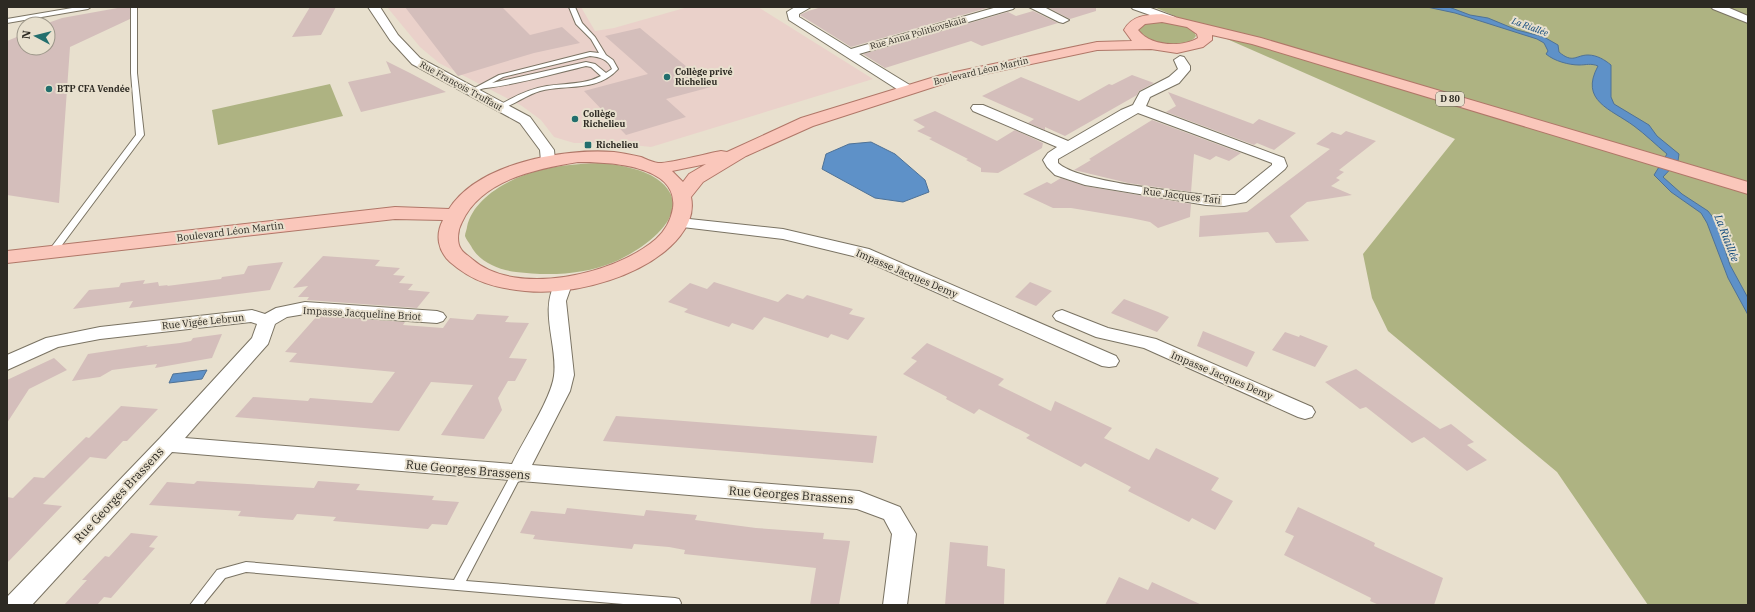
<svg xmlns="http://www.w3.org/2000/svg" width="1755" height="612" font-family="'IBM Plex Serif',serif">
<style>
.education{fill:#ead1ca}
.green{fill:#aeb382}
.water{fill:#5e91c8;stroke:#4f7296}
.building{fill:#d4bebb}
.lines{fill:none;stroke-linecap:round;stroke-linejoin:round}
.lane-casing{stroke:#7a7363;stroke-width:2}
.street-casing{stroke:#7a7363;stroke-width:2}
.primary-casing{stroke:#b07768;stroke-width:2}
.lane{fill:#fff;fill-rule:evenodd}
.street{fill:#fff;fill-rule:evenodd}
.primary{fill:#fac7bb;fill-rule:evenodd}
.poi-dot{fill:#226e6d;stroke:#e8e0ce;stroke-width:1.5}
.labels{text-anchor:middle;stroke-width:4;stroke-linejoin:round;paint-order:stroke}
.far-water-label{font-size:9px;font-style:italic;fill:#10487c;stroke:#e8e0ce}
.far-street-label{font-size:9px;fill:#2d2a23;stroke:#e8e0ce}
.far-poi-label{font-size:9px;font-weight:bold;fill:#2d2a23;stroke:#e8e0ce;text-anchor:start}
.shield{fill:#e8e0ce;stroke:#656156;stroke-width:1}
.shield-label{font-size:9px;font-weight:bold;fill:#2d2a23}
.street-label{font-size:10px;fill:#2d2a23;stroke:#e8e0ce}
.water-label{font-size:11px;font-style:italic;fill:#10487c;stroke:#e8e0ce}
.near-street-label{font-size:12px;fill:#2d2a23;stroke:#e8e0ce}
</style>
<rect width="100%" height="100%" fill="#e8e0ce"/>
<path class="education" d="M387,7H581L595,31L614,28L688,7H758L873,79L651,147L615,143H574L554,137L541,120L522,106L439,63L420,47Z"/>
<path class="green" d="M1154,7H1748V605H1648L1557,472L1388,331L1372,298L1363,254L1455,139Z
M1156,21C1168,23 1192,22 1196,36C1184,53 1150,42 1138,32V28L1142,25Z
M330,84L343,116L218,145L212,110Z
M606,163C622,166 643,169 657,179C701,210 643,250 614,262C584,275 548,276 516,272C499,270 479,262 471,246C469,243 466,239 465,236C465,233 467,229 467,227C473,197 512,177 540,170C562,165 583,163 606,163Z"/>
<path class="water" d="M1427,7H1449L1470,15L1488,18L1517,30L1544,37L1558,45L1559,52C1573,64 1576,55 1588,55C1597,55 1605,60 1611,65V97L1614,104L1649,125L1657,136L1679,154L1678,161L1663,177L1682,194L1708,211L1715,220L1730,265L1748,298V315L1728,278L1707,223L1701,213L1671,192L1654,175L1667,154C1656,145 1645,134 1634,126C1611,109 1579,101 1598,66C1591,63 1586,65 1579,65C1569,65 1554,61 1546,54L1548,51L1544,43L1537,39L1455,13Z
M871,142L895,154L925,180L929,192L903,202L875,198L822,169L826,154L849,144Z
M207,370L202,379L169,383L173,374Z"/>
<path class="building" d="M123,7H130V19L70,47L59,203L7,195V41L24,34V48H48V24H45L62,18Z
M310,7H336L321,35L292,37Z
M405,7H502L530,35L562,27L580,43L534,53L458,76Z
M822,7H984L987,8L851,47L800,15L808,11Z
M1047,7H1096V11L1070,19Z
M1033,11L1058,23L982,46L971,41L885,68L863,54L1008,12L1016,16Z
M640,28L711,87L666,99L686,117L626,135L584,91L648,74L605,36Z
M386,61L410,73L446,92L361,112L348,82L391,73Z
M1132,75L1154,83L1139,91L1137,95L1065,136L1045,127V130L1028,123L1034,119L982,96L1021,77L1079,101L1109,84L1112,85Z
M1168,92L1253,124L1259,119L1296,133L1274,150L1257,143L1254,145L1166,112L1176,106Z
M935,111L997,141L1015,130L1043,143L1042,148L998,173L981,172V168L966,160L968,159L929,139L932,138L917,131L925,127L913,120Z
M1152,120L1241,153L1229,161L1216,156L1210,160L1194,154L1191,192L1128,183L1074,170L1091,160L1089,159Z
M1346,131L1376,141L1339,170L1344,172L1336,178L1340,180L1331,186L1352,195L1307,202L1290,216L1309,241L1276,243L1268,232L1199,237L1200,216L1247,212L1330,149L1316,144L1332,132L1341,135Z
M1061,178L1085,186L1191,204L1190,217L1158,228L1150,222L1131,218L1071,208H1053L1023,194L1047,182L1051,184Z
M323,256L380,260L375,266L400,268L393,275L405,276L399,283L413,284L408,290L430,292L417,308L307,300L309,297H298L308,286L293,288Z
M283,262L270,290L129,308L133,301L73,309L89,290L119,287L121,283L145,280L143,284L158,282L159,286L168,285L167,286L221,279L222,277L244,274L248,266Z
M714,282L778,302L787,294L803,299L807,295L853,309L849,314L865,318L848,340L831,334L828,338L764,317L753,330L732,323L729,327L684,312L688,309L668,302L690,283L707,289Z
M1030,282L1052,291L1036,306L1015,297Z
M1124,299L1158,312L1169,317L1157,332L1111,313Z
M477,314L509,316L505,322L529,323L509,358L527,359L515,381H508L498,398L502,410L484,439L441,435L473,385L431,382L399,431L235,417L253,397L308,401L310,398L372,403L395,372L289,362L297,353L285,352L317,316L405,322L403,325L443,328L450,318L473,320Z
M1203,331L1255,352L1247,367L1197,346Z
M1285,332L1299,337L1300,335L1328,346L1315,367L1272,350Z
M222,334L212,358L155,368L157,364L112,370L100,377L72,381L88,354L148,345L146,347L180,343L191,341L193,338Z
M927,343L1004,379L998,385L1051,411L1055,401L1112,428L1104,438L1149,460L1156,448L1219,478L1211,490L1233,501L1215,530L1192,518L1189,522L1128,491L1131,487L1085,463L1081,467L1026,438L1030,435L979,409L974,414L946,399L947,397L903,374L917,361L911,358Z
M54,358L67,370L29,389L7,423V380Z
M1356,369L1440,429L1451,424L1474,442L1467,445L1487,460L1467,471L1424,437L1412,443L1366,407L1360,409L1325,382Z
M121,406L158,409L127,441H123L106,459L90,457L43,504L62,506L7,563V497L13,498L34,477L44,478L86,437L89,438Z
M616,416L671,420L877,436L873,463L603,441Z
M197,481L314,488L318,481L360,484L356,490L434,496L432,500L459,502L447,525L432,524L428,529L333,521L336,517L297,514L293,520L238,516L241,511L149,505L167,482L194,484Z
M1298,507L1375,543L1374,546L1443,578L1434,605H1379L1370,601L1371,598L1284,555L1294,536L1285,532Z
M567,508L644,516L646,510L697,515L695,520L756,528L824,533L823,539L850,541L839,605H810L816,568L684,554L685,550L669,547L634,544L632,549L551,541L533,539L535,535L520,533L531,511L565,514Z
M131,533L158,536L149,547L155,548L111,598L104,597L97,605H64L87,580H82L105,556L109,557Z
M950,542L988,546L987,566L1005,569L1004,605H945Z
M1119,577L1148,590L1152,582L1202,605H1105Z"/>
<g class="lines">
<defs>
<path id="lane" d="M78,7H91L88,9L7,23V19Z
M131,7H137V73L144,135L56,253H50L49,251L50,249L136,135L131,73Z
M569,7H575L582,23L595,37L606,55L613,60L618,69C597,92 568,84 540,91C526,95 514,105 500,109L498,108V106C513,97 529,89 547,86C565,83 584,85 601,76L591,67L586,66C553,74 519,84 486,88C480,88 475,94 469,93V91L499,75L590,52L599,53L591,39L576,24ZM590,56C600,57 608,59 612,69L606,73L595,64L586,62L492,83L503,77Z
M517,470L521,471L522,474L466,581L675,598L679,599L681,603L680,605H635L246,572L225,578L203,605H190L217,570L246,562L454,580L513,471Z"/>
<path id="street" d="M368,7H380L398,35L420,58L530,117L554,150L555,161L553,164H543L541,161L540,150L520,123L412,64L390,40Z
M795,7H811L799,14V17L851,49L997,7H1015L1013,9L859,54L913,87L915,90L908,94L903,93L789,20L787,12Z
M1029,7H1044L1069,20L1063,23L1059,22Z
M1131,7H1148L1175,17L1177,19L1171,22L1167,21L1133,9Z
M1711,7H1727L1748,16V23L1713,9Z
M1180,56L1184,57L1190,66V70L1179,83L1150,97L1146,106L1284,158L1287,166L1285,169L1246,202L1224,206L1206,205L1085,185L1055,175L1047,167L1043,160L1048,153L1057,147L973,111L971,108L973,105H983L1068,141L1121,110L1133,105L1140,92L1169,77L1178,69L1174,60ZM1138,113L1272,163V165L1235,195H1206C1175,191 1078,182 1058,163V159Z
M680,218L783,229L869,249L1116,356L1119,361L1116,366L1109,367L1102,366L857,257L783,239L674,226L672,223L674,220Z
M563,279L569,280L572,284L566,301L574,375L570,391L532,465L859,491L900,507L916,534L907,605H883L892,534L884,519L857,509L521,481L517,482L510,480L172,452L32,605H7V597L160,438L252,338L257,324L251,322L100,339L58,347L7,370V355L46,338L100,327L252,310L265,314L276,308L305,302L437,311L443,313L446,317L443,321L437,323L305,314L287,317L275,324L268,344L185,438L512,464C523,441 551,399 554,376C558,345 538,309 557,280Z
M1062,310L1108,328L1156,339L1312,407L1315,412L1312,417L1305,419L1298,417L1144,348L1096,337L1056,320L1053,316L1056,312Z"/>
<path id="primary" d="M1162,14L1261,38L1748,182V194L1252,44L1212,35V40L1203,47L1177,53L1151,49L1097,50L952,81L813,126L746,156L703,182L691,197C694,211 689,225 680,236C648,276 575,296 525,291C495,288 473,282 450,262C438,251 435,235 443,220L395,219L7,263V251L395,207L449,209C478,163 564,148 614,152C623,153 632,155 641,157C646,159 652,162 658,163C667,164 709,153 721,151L727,152L801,118L941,75L1097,42L1132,41L1124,30C1132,15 1147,15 1162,14ZM1162,22L1187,27L1197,34L1198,38C1181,48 1150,46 1138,30L1145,24ZM578,162C606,162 679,164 673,208C671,220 665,231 656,239C616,274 516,298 472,259C469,256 463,253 461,249C456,242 458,229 462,222C481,180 536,169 578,162ZM706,164L689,174L683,182L672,171Z"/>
</defs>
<use href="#lane" class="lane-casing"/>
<use href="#street" class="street-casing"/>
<use href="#primary" class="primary-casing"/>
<use href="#lane" class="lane"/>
<use href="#street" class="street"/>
<use href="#primary" class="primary"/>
</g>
<g class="poi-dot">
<circle cx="667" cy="77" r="4"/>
<circle cx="49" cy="89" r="4"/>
<circle cx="575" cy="119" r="4"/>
<rect x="584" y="141" width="8" height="8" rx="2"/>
</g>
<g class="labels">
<g class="far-water-label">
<text transform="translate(1530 27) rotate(20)" y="3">La Riallée</text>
</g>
<g class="far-street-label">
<text transform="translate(918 33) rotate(-16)" y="3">Rue Anna Politkovskaia</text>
<text transform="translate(981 71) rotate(-13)" y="3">Boulevard Léon Martin</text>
<text transform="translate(461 86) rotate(29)" y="3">Rue François Truffaut</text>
</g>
<g class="far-poi-label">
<text x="675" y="75">Collège privé<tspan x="675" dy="10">Richelieu</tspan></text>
<text x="57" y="92">BTP CFA Vendée</text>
<text x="583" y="117">Collège<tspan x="583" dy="10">Richelieu</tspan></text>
<text x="596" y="148">Richelieu</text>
</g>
<rect class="shield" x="1436" y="92" width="28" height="14" rx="3"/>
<g class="shield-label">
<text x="1450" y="102">D 80</text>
</g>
<g class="street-label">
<text transform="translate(1182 195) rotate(7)" y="4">Rue Jacques Tati</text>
<text transform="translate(230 231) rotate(-7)" y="4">Boulevard Léon Martin</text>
<text transform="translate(907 273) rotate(23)" y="4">Impasse Jacques Demy</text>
<text transform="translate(362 313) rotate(3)" y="4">Impasse Jacqueline Briot</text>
<text transform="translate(203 321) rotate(-6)" y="4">Rue Vigée Lebrun</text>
<text transform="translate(1222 375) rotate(23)" y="4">Impasse Jacques Demy</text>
</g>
<g class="water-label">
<text transform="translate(1727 238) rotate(69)" y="4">La Riaillée</text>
</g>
<g class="near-street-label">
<text transform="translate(468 470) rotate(5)" y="4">Rue Georges Brassens</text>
<text transform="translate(119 495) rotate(-47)" y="4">Rue Georges Brassens</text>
<text transform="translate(791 495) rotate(4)" y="4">Rue Georges Brassens</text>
</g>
</g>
<rect width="1755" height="612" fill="none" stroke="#2d2a23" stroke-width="16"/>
<g transform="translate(36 36) rotate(277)"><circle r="19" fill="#e8e0ce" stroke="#9d978a"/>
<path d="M0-3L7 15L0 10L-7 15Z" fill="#226e6d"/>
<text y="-6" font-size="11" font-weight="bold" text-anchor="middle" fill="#2d2a23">N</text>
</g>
</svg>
